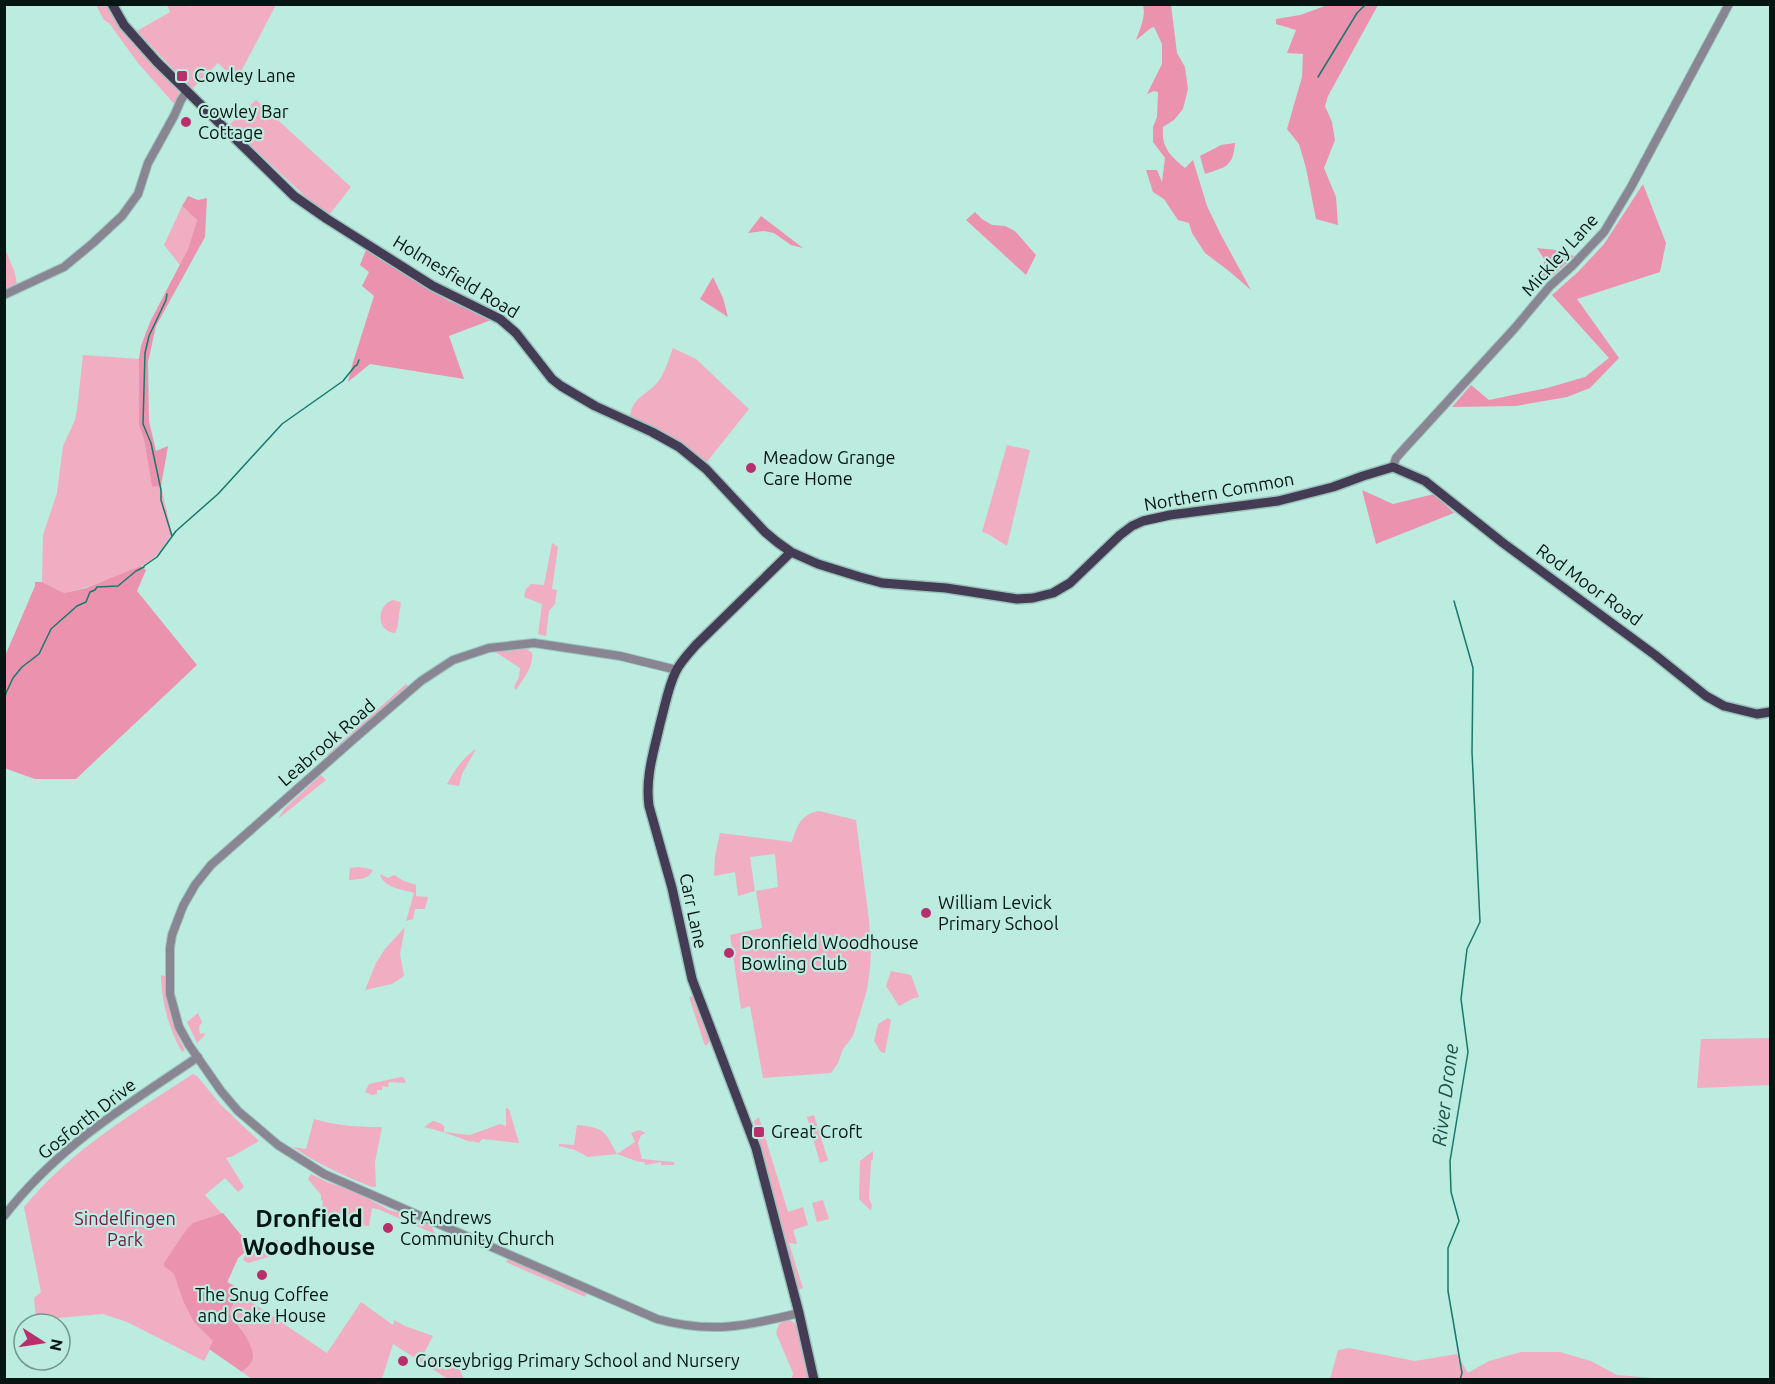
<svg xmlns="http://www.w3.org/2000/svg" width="1775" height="1384" font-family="Ubuntu,sans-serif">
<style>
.green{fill:#f1adc2}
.forest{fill:#eb92af}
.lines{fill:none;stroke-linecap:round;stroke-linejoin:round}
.stream{stroke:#16796a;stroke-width:1.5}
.minor-casing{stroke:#9bc4bb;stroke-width:10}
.major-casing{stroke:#9bc4bb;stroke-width:12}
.minor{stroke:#898593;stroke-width:8}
.major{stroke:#443c55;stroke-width:9}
.poi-dot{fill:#b92f6b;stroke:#bcebe0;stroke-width:2}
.labels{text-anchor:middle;stroke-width:4.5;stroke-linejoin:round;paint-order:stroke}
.poi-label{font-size:18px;fill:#051512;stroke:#bcebe0;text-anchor:start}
.street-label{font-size:18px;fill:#051512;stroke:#bcebe0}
.park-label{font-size:18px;fill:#7a1142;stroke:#bcebe0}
.water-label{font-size:20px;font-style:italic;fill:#1e5148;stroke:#bcebe0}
.district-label{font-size:24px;font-weight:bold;fill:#051512;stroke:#bcebe0}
</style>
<rect width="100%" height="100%" fill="#bcebe0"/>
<path class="green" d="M195,4L276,5L236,81L218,63L192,89L137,31L170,12L167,5H189L190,7Z
M96,5H109L180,90L176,106L138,63L109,23L104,20Z
M256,100L351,187L329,215L309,200L229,125Z
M182,206L197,220L188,249L180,265L164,245Z
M4,246L15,273L17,286L4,291Z
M673,348L696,359L749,409L706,463L678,441L630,415C634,395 650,394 660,379C666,370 669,358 673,348Z
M83,355L139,359V425L144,440L152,487L161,486L172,534C166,542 161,551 155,557C140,571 86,588 64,593L42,582L43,535L57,493L63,446L75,420L77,410Z
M1007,445L1030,450L1007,546L988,534L982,532Z
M552,543L558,547L552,589L557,590L555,604L549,611L546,636L538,634L542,604L524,597L526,589L531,584L544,585Z
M393,600L400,602L401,604C398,613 399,628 395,633C376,632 376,605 393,600Z
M525,647L532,653C534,666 523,679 516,690L514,687L519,677L520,668L494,651Z
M406,684L409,687L329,757L327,755Z
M476,749L462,774L459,786L447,784C455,770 462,758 476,749Z
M321,775L326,780L278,819L284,809Z
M819,811L856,820L869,920L871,949L870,968L867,990L853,1036L843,1049L838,1063L831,1073L763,1078L750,1006L741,1009L730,935L762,928L756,891L778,887L775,854L750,857L755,891L738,896L735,872L714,876L715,856L720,833L792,842C797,826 801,814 819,811Z
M358,867L366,868L373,870C368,880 359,879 349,880L350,868Z
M380,874L388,878L394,875L404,881L416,885V896L428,897L425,909H415L413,919L406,921L414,893C402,889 383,888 380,874Z
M405,927L400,954L404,976L392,984L365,990L376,963L385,949Z
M891,971L911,975L919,997L914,998L899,1006L886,986Z
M161,975L165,976C167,1002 172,1027 185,1050L182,1052C168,1027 162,1004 161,975Z
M693,996L710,1038L708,1044L705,1046L689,997Z
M198,1013L202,1022L199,1027L200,1034L205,1033L204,1036L197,1043L187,1022Z
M888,1018L891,1020L885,1053L881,1052L874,1041L878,1024Z
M1770,1038V1085L1697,1088L1701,1039Z
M193,1074L197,1076L221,1105L259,1141L233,1156L226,1158L244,1187L238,1192L225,1178L205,1195L241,1235L253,1244L278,1240L282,1253L248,1263L243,1260L250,1247L238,1258L227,1283L240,1289L238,1293L327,1353L361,1302L393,1325L394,1320L405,1326L433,1336L424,1353L442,1361L440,1366L445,1370L458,1366L464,1379H448L393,1344L382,1379H252L242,1372L252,1361L241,1328L229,1313L204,1361L127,1322L103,1314L36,1320L34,1298L41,1292L24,1207C70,1151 133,1113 193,1074Z
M401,1077L404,1078L406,1083L389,1082L388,1087L382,1086V1090H377V1094L372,1095L365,1092L369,1084Z
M506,1108L509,1109L519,1143L482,1139L479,1143L472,1141L471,1142L443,1132L424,1127L433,1121L440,1123L444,1126V1132L470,1135L500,1124L506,1126Z
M814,1115L828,1160L820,1163L807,1117Z
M759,1117L788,1212L803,1207L808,1225L793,1230L797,1244L789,1243L803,1288L797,1290L759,1143L760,1140L754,1121Z
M314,1119C337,1126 359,1127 382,1127L375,1162L376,1187H372C344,1176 318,1164 293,1147L306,1149Z
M577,1125C605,1128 604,1130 617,1154L635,1142L631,1133L639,1130L646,1133L641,1135L638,1143L642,1159L674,1162V1165H661V1162L646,1165L644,1162H639L617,1154L588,1157L575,1150L559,1146V1144L574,1145Z
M873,1151V1159L871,1161L869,1199L872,1205L871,1211L859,1199L860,1161Z
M311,1174L327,1182L354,1191L389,1210L402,1213L432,1226L435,1234L380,1210L372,1208L369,1226L323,1221L325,1213L321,1212L323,1201L321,1200V1195L308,1179Z
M823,1200L829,1219L817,1222L812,1203Z
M508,1259L587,1293L585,1297L506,1262Z
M790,1320L798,1326L810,1379H790L792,1378L793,1373L776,1333L779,1324L784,1321Z
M1349,1348L1415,1361L1457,1354L1468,1373L1489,1361L1521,1352H1560L1591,1361L1617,1375L1666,1379H1330L1338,1350Z"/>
<path class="forest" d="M1143,5H1171L1177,53L1185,67L1188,89L1183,109L1174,120L1163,127C1161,147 1170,156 1185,168L1193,160L1207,206L1221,235L1251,290L1229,271L1205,253L1192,233L1189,223L1178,220L1164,199L1153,192L1146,170H1157L1162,182L1165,158L1153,142V127L1157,117L1158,92L1154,91L1147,94L1162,64V44L1154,27L1151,28L1136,40C1140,29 1146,16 1143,5Z
M1328,5H1378L1328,96L1325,106L1332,122L1335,140L1324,168L1336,197L1338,225L1316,219L1306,168L1299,144L1287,129L1302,77L1303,54L1287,53L1296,30L1276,24V19L1300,15Z
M1235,143C1233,167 1226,167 1205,174L1200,156L1221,145Z
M1643,184L1666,243L1660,272L1577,299L1619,358L1590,388L1567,397L1516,406L1452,407L1471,385L1489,400L1547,388L1585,377L1609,358L1552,295L1579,271L1604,244Z
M188,196L198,200L207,198L205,237L156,326L148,362L149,421L156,451L168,446L161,486L152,487L144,440L139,425V359L141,346L150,322L188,249L197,220L182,206Z
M975,212L982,219L992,225L1005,226L1015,231L1036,255L1026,275L966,220Z
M761,216L803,248L791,245L774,233L764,231L748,233Z
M1537,248L1556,250L1574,256L1550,278L1540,274L1544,269V259Z
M366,250L449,301L469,308L491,320L449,336L464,379L370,364L348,382L353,362L374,296L362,286L369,272L360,265Z
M713,277L723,298L728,317L700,299Z
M1362,490L1393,504L1434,494L1454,513L1376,544Z
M141,566L146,570L137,591L197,665L76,779H35L7,769L4,767L5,656L35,586V582H42L64,593L86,588Z
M223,1213L241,1235L253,1245L238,1258L227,1282L240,1289L229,1313C236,1322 258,1349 252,1361C250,1365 245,1369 242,1372L209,1349L213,1341L194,1322L184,1303L174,1274L164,1266V1263L187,1229L193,1223Z"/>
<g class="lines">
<path class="stream" d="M1318,77L1357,13L1366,4
M167,294L166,300L149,336L145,353L143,424L151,443L161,490V500L172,536
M1454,601L1473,668L1472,752L1480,922L1467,949L1461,999L1468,1052L1450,1161L1451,1192L1459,1221L1448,1248V1291L1462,1373L1460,1380
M4,701L6,693L13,678L22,667L39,654L51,629L77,606L86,602L90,592L95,590L97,587L118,586L136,571L144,567V566L157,557L176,531L218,494L282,424L343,381L355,366L357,365L359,360"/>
<defs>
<path id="minor" d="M4,295L64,267L93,243L122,216L138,194L148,163L174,116L181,100L187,91
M1393,467L1396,458L1404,449L1514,329L1550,286L1572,266L1604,232L1631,187L1729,4
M677,670L620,656L534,643L489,648L453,660L421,681L355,738L211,865L195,885L183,906L172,935L170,948V994L179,1027L189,1045L221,1091L238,1111L278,1145L324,1174L657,1319C711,1334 747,1326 799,1313
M4,1216C59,1145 126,1106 198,1057"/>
<path id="major" d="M112,4L124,25L157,62L294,196L327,219L433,286L500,319L516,333L552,379L561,386L595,406L652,432L679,447L706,469L765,532L777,542L791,552L818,564L860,577L882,583L946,588L1017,599L1033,598L1053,593L1070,583L1120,535L1132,526L1143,521L1170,515L1278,501L1333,487L1363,476L1393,467L1425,481L1503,543L1655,655L1706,696L1724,706L1757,714L1770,712
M791,552L696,645C689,653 681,661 676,671C668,687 665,706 660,724C654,751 645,777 649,806L672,888L692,979L756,1148L799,1313L814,1380"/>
</defs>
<use href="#minor" class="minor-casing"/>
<use href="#major" class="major-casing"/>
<use href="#minor" class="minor"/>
<use href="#major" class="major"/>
</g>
<g class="poi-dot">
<rect x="176" y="70" width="12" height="12" rx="3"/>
<circle cx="186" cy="122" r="6"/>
<circle cx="751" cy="468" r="6"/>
<circle cx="926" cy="913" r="6"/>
<circle cx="729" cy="953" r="6"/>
<rect x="753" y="1126" width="12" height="12" rx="3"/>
<circle cx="388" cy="1228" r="6"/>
<circle cx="262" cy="1275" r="6"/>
<circle cx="403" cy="1361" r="6"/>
</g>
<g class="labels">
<g class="poi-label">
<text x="194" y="82">Cowley Lane</text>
<text x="198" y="118">Cowley Bar<tspan x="198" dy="21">Cottage</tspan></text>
<text x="763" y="464">Meadow Grange<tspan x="763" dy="21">Care Home</tspan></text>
<text x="938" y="909">William Levick<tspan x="938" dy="21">Primary School</tspan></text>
<text x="741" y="949">Dronfield Woodhouse<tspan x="741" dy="21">Bowling Club</tspan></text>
<text x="771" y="1138">Great Croft</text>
<text x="400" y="1224">St Andrews<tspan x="400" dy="21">Community Church</tspan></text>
<text x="262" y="1301" text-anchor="middle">The Snug Coffee<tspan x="262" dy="21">and Cake House</tspan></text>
<text x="415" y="1367">Gorseybrigg Primary School and Nursery</text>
</g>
<g class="street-label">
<text transform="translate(1560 255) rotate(-48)" y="6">Mickley Lane</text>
<text transform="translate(456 277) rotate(31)" y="6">Holmesfield Road</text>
<text transform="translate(1219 492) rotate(-10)" y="6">Northern Common</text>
<text transform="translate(1589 585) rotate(36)" y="6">Rod Moor Road</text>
<text transform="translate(327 743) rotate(-41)" y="6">Leabrook Road</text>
<text transform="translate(693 911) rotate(78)" y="6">Carr Lane</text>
<text transform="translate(87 1119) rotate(-38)" y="6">Gosforth Drive</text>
</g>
<g class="park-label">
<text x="125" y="1225">Sindelfingen<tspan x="125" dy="21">Park</tspan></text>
</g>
<g class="water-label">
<text transform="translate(1445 1095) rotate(-83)" y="7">River Drone</text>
</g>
<g class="district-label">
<text x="309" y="1227">Dronfield<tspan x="309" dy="28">Woodhouse</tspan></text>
</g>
</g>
<rect width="1775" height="1384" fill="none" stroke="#051512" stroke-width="12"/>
<g transform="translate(42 1342) rotate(102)"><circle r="28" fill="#bcebe0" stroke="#73958e" stroke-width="1.5"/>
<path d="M0-4.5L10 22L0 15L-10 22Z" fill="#b92f6b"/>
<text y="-9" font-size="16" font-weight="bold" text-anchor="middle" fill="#051512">N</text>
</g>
</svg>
